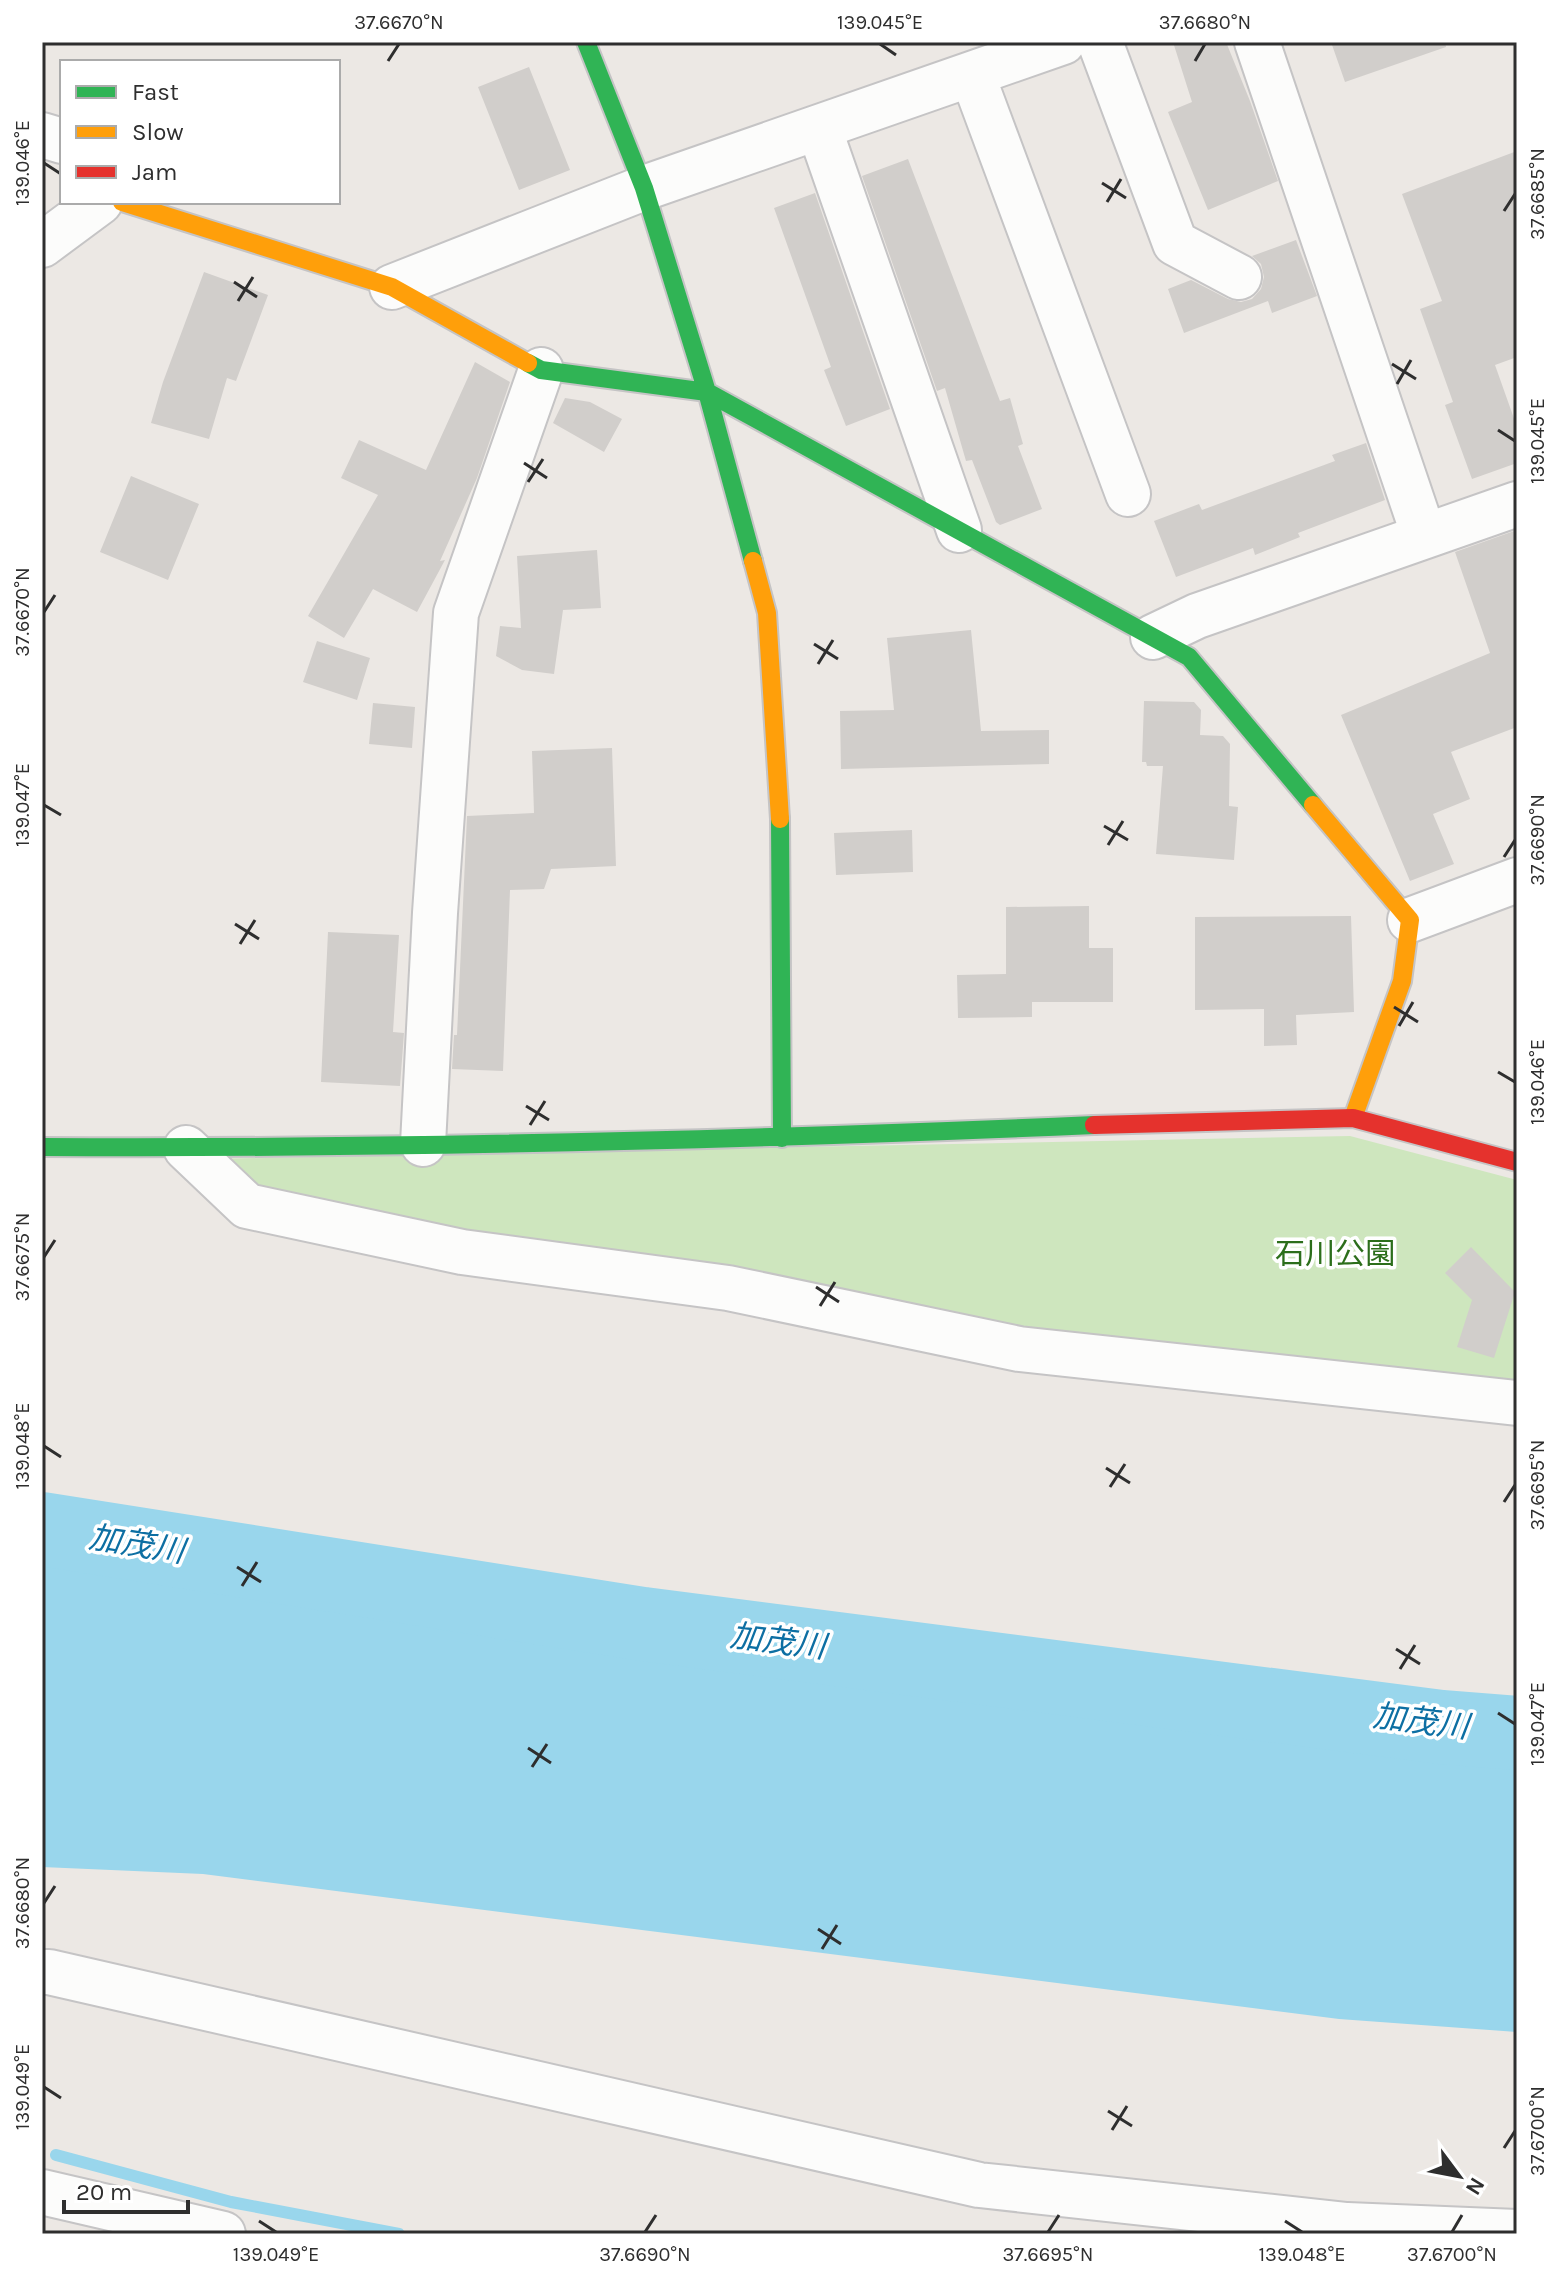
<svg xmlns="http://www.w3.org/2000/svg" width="1559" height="2276" font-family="Karla,'Noto Sans JP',sans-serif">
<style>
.green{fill:#cee6be}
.water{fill:#99d6ec}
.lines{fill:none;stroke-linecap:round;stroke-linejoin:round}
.stream{stroke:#99d6ec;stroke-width:12}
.river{stroke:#99d6ec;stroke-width:74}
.building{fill:#d1cecb}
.street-casing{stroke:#c5c4c5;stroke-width:48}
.fast-casing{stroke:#c5c4c5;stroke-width:22}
.slow-casing{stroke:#c5c4c5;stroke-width:22}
.jam-casing{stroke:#c5c4c5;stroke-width:22}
.street{stroke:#fcfcfb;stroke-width:44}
.fast{stroke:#30b455;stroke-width:18}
.slow{stroke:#ff9f0a;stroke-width:18}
.jam{stroke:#e5322d;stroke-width:18}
.ticks{fill:none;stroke:#2e2e2e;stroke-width:3}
.labels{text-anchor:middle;stroke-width:7;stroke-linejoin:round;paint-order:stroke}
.park-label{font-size:30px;fill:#2c6e1b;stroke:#fff}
.water-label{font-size:32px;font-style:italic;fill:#0d6fa3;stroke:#fff}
.neatline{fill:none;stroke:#2e2e2e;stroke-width:3}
.ticks-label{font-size:20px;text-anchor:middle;fill:#2e2e2e}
</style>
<rect width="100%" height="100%" fill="#ece8e4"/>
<path class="green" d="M1350,1136L1517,1180V1395L1019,1336L252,1197L211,1159Z"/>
<path class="water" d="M42,1532L221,1582L1425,1756L1517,1759V2032L1339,2019L203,1874L42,1867Z"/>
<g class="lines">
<path class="stream" d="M56,2155L231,2202L399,2234"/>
<path class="river" d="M42,1529L643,1624L1441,1727L1517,1733"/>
</g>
<path class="building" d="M1173,42H1226L1250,101L1278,181L1208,210L1168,112L1192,102Z
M1331,42H1445L1446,47L1345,82Z
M529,67L570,170L519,190L478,87Z
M1517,151V357L1495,365L1517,427V463L1472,479L1445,405L1453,402L1420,309L1442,301L1402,194Z
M908,159L1000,401L1010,398L1023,444L1018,446L1042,509L1000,525L996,522L972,460L966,461L945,388L937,391L862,176Z
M815,193L890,409L846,426L824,370L831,367L774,208Z
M1296,240L1317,296L1272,313L1268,301L1184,333L1168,289L1191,280L1228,299L1241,302L1252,299L1261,289L1264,277L1261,264L1252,256Z
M204,272L268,295L236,381L227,378L209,439L151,423L163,382Z
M475,362L510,382L477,478L440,561L445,560L417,612L373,589L344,638L308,616L378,495L341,478L359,440L426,470Z
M565,398L590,402L622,419L604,452L553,423Z
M1366,443L1385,500L1298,533L1300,537L1255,555L1253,548L1176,577L1154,521L1199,504L1202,510L1335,461L1332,455Z
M131,476L199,504L168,580L100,552Z
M1517,530V727L1451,752L1470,799L1433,814L1454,864L1410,881L1341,715L1490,653L1455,552Z
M597,550L601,608L563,610L554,674L522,670L496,656L500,626L521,628L517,556Z
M971,630L981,731L1049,730V764L841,769L840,711L894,710L887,638Z
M317,641L370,658L357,700L303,682Z
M1144,701L1194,702L1201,710L1200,735L1223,736L1230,744L1229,806L1238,807L1234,860L1156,854L1163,766H1147L1146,762H1142Z
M373,703L415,707L412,748L369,744Z
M612,748L616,866L551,869L544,889L510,890L503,1071L452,1069L454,1035H457L467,816L534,813L532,751Z
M912,830L913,872L836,875L834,833Z
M1089,906V948H1113V1002H1032V1017L958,1018L957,975L1006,974V907Z
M1351,916L1354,1012L1296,1015L1297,1045L1264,1046V1009L1195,1010V917Z
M328,932L399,935L393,1032L404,1033L400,1086L321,1082Z
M1471,1247L1515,1292L1494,1358L1457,1347L1472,1300L1445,1273Z"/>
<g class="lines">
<defs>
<path id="street" d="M1100,42L1175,243L1239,277
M1257,42L1424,536
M972,74L1128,494
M819,128L959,530
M42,135L62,141
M42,245L100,202
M392,287L644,188L1063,42
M1153,637L1197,616L1517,504
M1410,920L1517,880
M423,1144L435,913L456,613L541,370
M186,1148L247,1206L462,1252L728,1288L1019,1349L1517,1403
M42,1972H49L979,2185L1347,2225L1517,2232
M42,2192L223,2234"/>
<path id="fast" d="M586,42L644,188L707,392L753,561
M528,363L541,370L707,392L1189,657L1313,805
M780,819L782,1138
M42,1147C393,1149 744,1140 1094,1125"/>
<path id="slow" d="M122,202L392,287L528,363
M753,561L767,613L780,819
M1313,805L1410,920L1402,981L1353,1118"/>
<path id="jam" d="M1094,1125L1353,1118L1517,1162"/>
</defs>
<use href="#street" class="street-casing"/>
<use href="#fast" class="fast-casing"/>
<use href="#slow" class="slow-casing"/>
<use href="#jam" class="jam-casing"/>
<use href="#street" class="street"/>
<use href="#fast" class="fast"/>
<use href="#slow" class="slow"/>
<use href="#jam" class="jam"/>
</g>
<path class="ticks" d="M880,44L896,55M388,61L399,44M1195,61L1205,44M44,163L61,174M1102,183L1126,198M1107,202L1121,179M1504,211L1515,194M234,282L257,297M238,301L253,277M1392,364L1416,379M1397,384L1411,360M1498,430L1515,441M524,463L547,478M528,482L543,459M44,612L55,595M814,644L838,659M818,664L833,640M44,805L61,815M1104,826L1128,840M1108,845L1123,821M1504,857L1515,840M235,924L259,939M240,944L255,920M1394,1007L1418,1022M1399,1026L1413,1002M1498,1072L1515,1082M526,1106L549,1120M530,1125L545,1101M44,1257L55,1240M816,1287L839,1302M820,1306L835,1282M44,1446L61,1457M1106,1468L1130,1483M1110,1487L1125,1464M1504,1502L1515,1485M237,1567L261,1582M242,1586L257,1562M1396,1649L1420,1664M1400,1669L1415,1645M1498,1713L1515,1724M528,1748L551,1763M532,1767L547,1744M44,1903L55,1886M818,1929L841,1944M822,1949L837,1925M44,2087L61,2098M1108,2111L1132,2126M1112,2130L1127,2106M1504,2148L1515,2131M259,2221L276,2232M1285,2221L1302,2232M645,2232L656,2215M1048,2232L1059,2215M1452,2232L1462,2215"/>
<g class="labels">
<g class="park-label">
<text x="1335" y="1264">石川公園</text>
</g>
<g class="water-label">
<text transform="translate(137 1544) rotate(9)" y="11">加茂川</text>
<text transform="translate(778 1641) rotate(7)" y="11">加茂川</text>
<text transform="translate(1421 1721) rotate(7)" y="11">加茂川</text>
</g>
</g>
<rect width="1559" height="2276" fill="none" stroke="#ffffff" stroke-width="88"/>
<rect x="60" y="60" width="280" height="144" fill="#ffffff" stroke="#ababab" stroke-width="2"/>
<rect x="76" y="86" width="40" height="12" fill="#30b455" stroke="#ababab" stroke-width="2"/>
<text x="132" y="100" font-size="24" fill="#2e2e2e">Fast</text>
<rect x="76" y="126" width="40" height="12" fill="#ff9f0a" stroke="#ababab" stroke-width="2"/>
<text x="132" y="140" font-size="24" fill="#2e2e2e">Slow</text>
<rect x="76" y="166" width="40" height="12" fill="#e5322d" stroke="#ababab" stroke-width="2"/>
<text x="132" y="180" font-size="24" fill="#2e2e2e">Jam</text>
<g transform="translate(1459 2176) rotate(122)" stroke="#ffffff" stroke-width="6" paint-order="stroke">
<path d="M0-6L14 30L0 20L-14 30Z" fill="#2e2e2e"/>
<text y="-12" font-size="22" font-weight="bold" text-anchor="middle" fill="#2e2e2e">N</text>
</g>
<path d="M64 2200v12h124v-12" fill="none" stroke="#2e2e2e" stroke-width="4"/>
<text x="76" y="2200" font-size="24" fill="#2e2e2e" stroke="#ffffff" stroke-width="6" paint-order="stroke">20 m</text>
<rect x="44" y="44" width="1471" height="2188" class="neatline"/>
<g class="ticks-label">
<text x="399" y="29">37.6670°N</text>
<text x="880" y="29">139.045°E</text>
<text x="1205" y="29">37.6680°N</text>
<text transform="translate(22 163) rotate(-90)" y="7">139.046°E</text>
<text transform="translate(1537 194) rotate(-90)" y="7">37.6685°N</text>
<text transform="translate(1537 441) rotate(-90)" y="7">139.045°E</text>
<text transform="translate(22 612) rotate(-90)" y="7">37.6670°N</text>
<text transform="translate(22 805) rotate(-90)" y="7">139.047°E</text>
<text transform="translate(1537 840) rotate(-90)" y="7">37.6690°N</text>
<text transform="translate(1537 1082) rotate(-90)" y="7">139.046°E</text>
<text transform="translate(22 1257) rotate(-90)" y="7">37.6675°N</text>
<text transform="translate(22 1446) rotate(-90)" y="7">139.048°E</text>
<text transform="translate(1537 1485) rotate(-90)" y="7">37.6695°N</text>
<text transform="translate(1537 1724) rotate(-90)" y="7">139.047°E</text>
<text transform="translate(22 1903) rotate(-90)" y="7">37.6680°N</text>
<text transform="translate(22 2087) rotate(-90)" y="7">139.049°E</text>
<text transform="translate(1537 2131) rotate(-90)" y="7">37.6700°N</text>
<text x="276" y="2261">139.049°E</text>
<text x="645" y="2261">37.6690°N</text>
<text x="1048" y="2261">37.6695°N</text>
<text x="1302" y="2261">139.048°E</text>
<text x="1452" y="2261">37.6700°N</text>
</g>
</svg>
